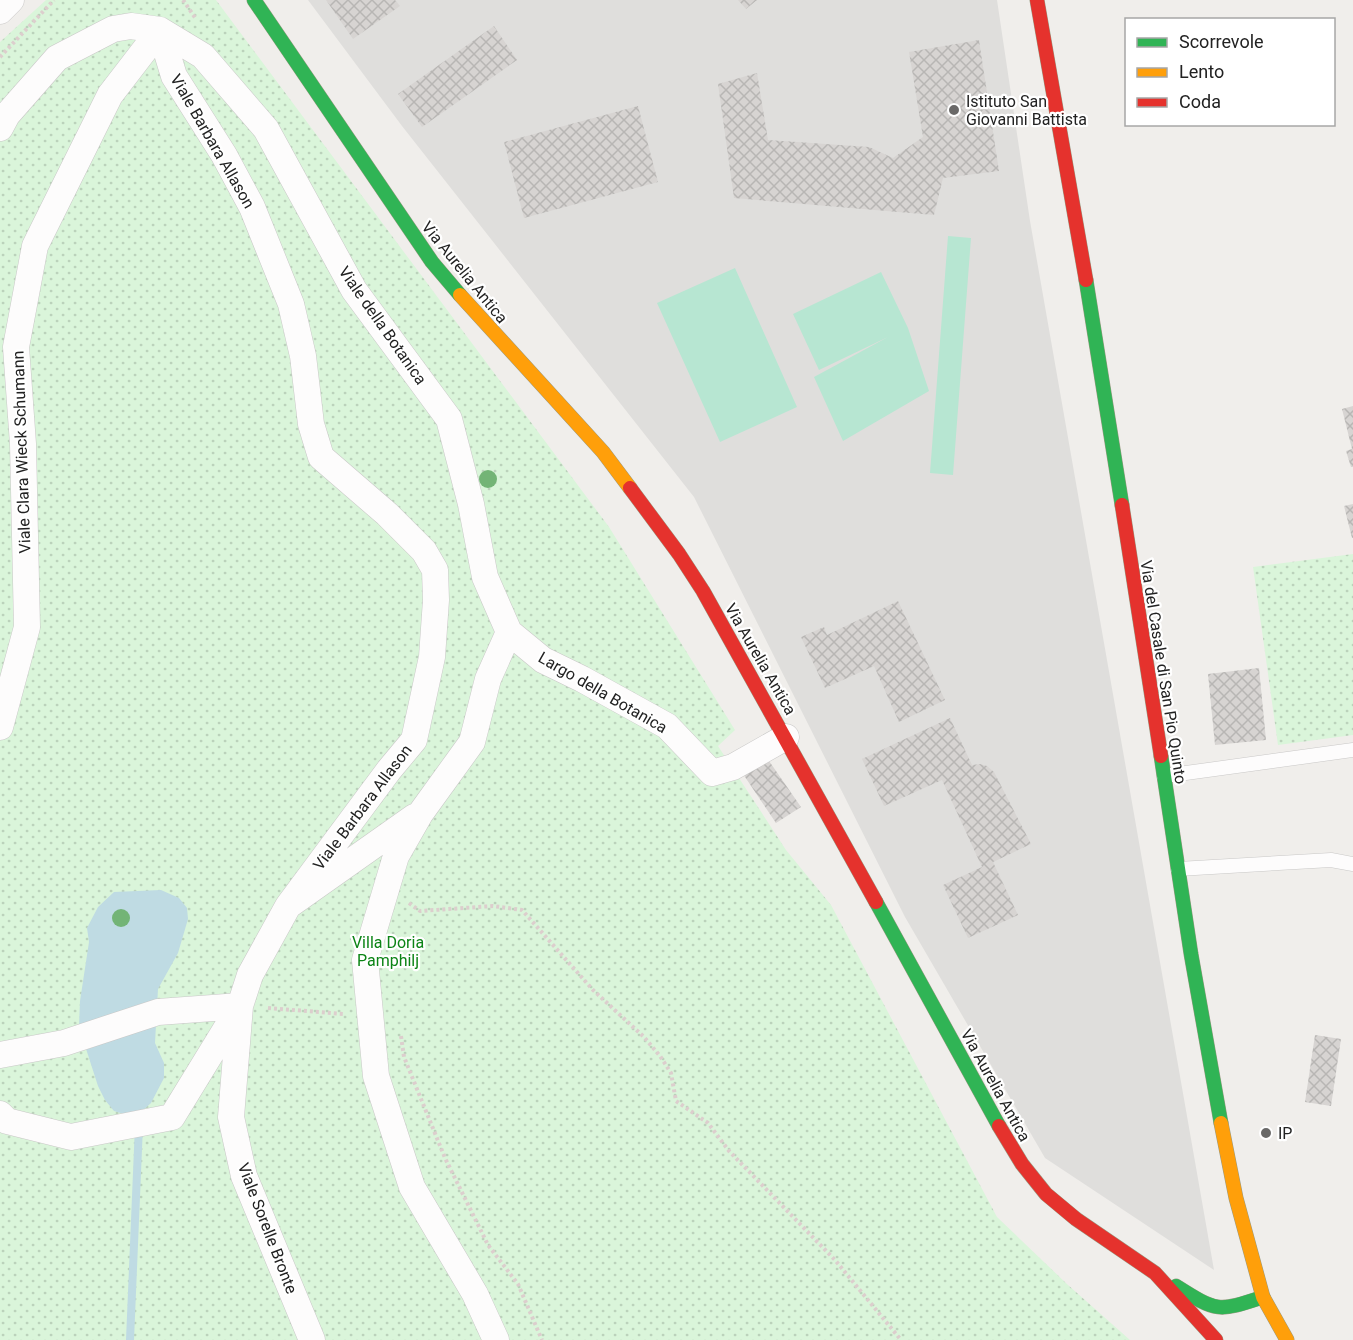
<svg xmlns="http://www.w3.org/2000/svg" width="1353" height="1340" font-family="Roboto,sans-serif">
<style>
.residential{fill:#dfdedc}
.park{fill:url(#park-dots)}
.pitch{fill:#b7e6d2}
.water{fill:#bfdbe3}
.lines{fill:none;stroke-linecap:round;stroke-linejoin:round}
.stream{stroke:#bfdbe3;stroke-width:8}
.building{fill:url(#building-cross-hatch)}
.lane-casing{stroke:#c9c8c7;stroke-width:15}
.street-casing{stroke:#c9c8c7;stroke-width:27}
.fast-casing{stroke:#999a82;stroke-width:15}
.slow-casing{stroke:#999a82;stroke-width:15}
.jam-casing{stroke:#999a82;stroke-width:15}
.path{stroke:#dccecd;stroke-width:4;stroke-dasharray:3 3;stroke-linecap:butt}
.lane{stroke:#fdfcfc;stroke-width:14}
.street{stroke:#fdfcfc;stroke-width:26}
.fast{stroke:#30b455;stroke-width:14}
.slow{stroke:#ff9f0a;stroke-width:14}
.jam{stroke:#e5322d;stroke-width:14}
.tree{fill:#73b476}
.poi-dot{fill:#6a6968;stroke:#fff;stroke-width:2}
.labels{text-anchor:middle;stroke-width:4.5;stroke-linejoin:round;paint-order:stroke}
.poi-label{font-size:16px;fill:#222;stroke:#fff;text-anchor:start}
.street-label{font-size:16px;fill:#222;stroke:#fff}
.park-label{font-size:16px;fill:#0c8416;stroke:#fff}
</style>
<defs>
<pattern id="park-dots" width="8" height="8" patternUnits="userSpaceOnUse" patternTransform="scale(1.5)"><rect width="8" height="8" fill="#daf5da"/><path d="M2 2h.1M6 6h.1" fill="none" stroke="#bbd2bb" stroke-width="1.8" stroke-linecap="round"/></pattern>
<pattern id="building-cross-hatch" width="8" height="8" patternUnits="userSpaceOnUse" patternTransform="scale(1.5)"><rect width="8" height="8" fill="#d7d4d2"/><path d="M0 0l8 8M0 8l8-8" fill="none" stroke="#b8b6b4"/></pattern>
</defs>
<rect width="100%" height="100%" fill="#f0eeeb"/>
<path class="residential" d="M308,0H997L1030,221L1214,1270L1045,1158L905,917L694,497L402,126Z"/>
<path class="park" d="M46,0H216L609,527L735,730L718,746L786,850L831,905L997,1217L1068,1285L1130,1340H0V42Z
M1353,554V735L1278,745L1253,567Z"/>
<path class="pitch" d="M948,236L971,238L953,475L930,473Z
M735,268L797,407L720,442L657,303Z
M881,272L908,328L929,391L843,441L814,377L888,337L819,370L793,314Z"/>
<path class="water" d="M161,890L179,898L187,908L188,919L178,953L158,989L155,1043L164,1063V1078L151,1103L140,1113L127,1115L114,1111L105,1100L98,1086L79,1027L80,1001L89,942L87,928L98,907L114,892Z"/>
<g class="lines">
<path class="stream" d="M130,1340L139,1125"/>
</g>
<path class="building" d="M326,0H395L400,6L353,39Z
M738,0H757L746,9Z
M494,26L517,60L422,127L398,94Z
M979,40L999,171L943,178L934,215L734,198L718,84L757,73L768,140L869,147L893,158L923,137L909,52Z
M638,106L658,182L524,218L504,142Z
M1353,406V467H1351L1346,451L1352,449L1342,409Z
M1353,504V538H1352L1344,506Z
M898,601L945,700L899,722L874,666L825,688L801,637L824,627L827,635Z
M1259,668L1266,740L1215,745L1208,674Z
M950,718L972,765L980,764L987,766L994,772L1031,844L993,862L1018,915L968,938L943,885L982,867L942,780L884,806L862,759Z
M767,758L801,807L776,823L743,774Z
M1315,1035L1341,1039L1331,1106L1305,1102Z"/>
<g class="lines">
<defs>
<path id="lane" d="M1164,776L1353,750
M1178,869L1331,860L1353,864"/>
<path id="street" d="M0,11L11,0
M160,30L174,76L224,155L252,207L291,304L303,356L311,424L321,457L387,514L424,551L435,570L436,600L432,657L414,740L389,770L288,906
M0,128L7,115L57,58L113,29L131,26L160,30L203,56L266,129L354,290L449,419L471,504L485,577L509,632L543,660L582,679L667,726L712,773L733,767L786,737
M0,727L27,627L23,444L16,347L35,246L110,95L160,30
M0,1055L64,1043L158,1012L240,1006L231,1117L244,1176L312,1340
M0,1114L7,1121L71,1137L172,1117L240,1006L250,975L288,906L414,817
M496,1340L475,1294L412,1187L376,1076L365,960L396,856L420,814L472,742L488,679L509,632"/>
<path id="fast" d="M254,0L432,262L460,295
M1086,280L1122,505
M1161,756L1191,954L1221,1123
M876,902L999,1126
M1176,1286C1217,1312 1218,1312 1263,1297"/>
<path id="slow" d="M460,295L603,452L630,488
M1221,1123L1236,1198L1263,1297L1287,1340"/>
<path id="jam" d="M1037,0L1086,280
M630,488L679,554L703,591L876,902
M1122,505L1161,756
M999,1126L1022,1164L1046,1194L1076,1219L1155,1273L1216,1340"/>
</defs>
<use href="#lane" class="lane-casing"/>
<use href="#street" class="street-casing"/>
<use href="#fast" class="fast-casing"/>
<use href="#slow" class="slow-casing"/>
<use href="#jam" class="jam-casing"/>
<path class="path" d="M183,0L196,19
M0,57L54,0
M409,903L420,911L493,906L522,910L593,990L644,1037L660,1056L671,1073L676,1101L708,1123L729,1151L835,1260L901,1340
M268,1008L344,1014
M401,1036L404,1057L445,1158L488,1245L518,1284L542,1340"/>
<use href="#lane" class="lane"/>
<use href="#street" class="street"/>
<use href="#fast" class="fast"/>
<use href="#slow" class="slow"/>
<use href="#jam" class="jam"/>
</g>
<g class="tree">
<circle cx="488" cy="479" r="9"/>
<circle cx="121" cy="918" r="9"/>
</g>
<g class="poi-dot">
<circle cx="954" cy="110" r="6"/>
<circle cx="1266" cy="1133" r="6"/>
</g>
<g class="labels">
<g class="poi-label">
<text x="966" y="107">Istituto San<tspan x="966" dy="18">Giovanni Battista</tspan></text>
<text x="1278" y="1139">IP</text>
</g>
<g class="street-label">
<text transform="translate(213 141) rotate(60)" y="6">Viale Barbara Allason</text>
<text transform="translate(465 272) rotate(51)" y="6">Via Aurelia Antica</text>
<text transform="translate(383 325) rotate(55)" y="6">Viale della Botanica</text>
<text transform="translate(21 452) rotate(-92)" y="6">Viale Clara Wieck Schumann</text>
<text transform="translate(761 659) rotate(60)" y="6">Via Aurelia Antica</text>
<text transform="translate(1164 672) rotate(81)" y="6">Via del Casale di San Pio Quinto</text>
<text transform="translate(603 692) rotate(30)" y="6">Largo della Botanica</text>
<text transform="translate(362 807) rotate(-53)" y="6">Viale Barbara Allason</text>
<text transform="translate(996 1085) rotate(61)" y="6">Via Aurelia Antica</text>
<text transform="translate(268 1228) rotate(69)" y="6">Viale Sorelle Bronte</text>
</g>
<g class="park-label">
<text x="388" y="948">Villa Doria<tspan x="388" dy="18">Pamphilj</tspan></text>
</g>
</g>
<rect x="1125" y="18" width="210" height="108" fill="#ffffff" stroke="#a7a7a7" stroke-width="1.5"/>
<rect x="1137" y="38" width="30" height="9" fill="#30b455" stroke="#a7a7a7" stroke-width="1.5"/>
<text x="1179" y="48" font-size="18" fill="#222222">Scorrevole</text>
<rect x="1137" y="68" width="30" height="9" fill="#ff9f0a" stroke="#a7a7a7" stroke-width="1.5"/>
<text x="1179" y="78" font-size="18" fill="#222222">Lento</text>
<rect x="1137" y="98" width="30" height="9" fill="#e5322d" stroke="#a7a7a7" stroke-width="1.5"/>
<text x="1179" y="108" font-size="18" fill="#222222">Coda</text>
</svg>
